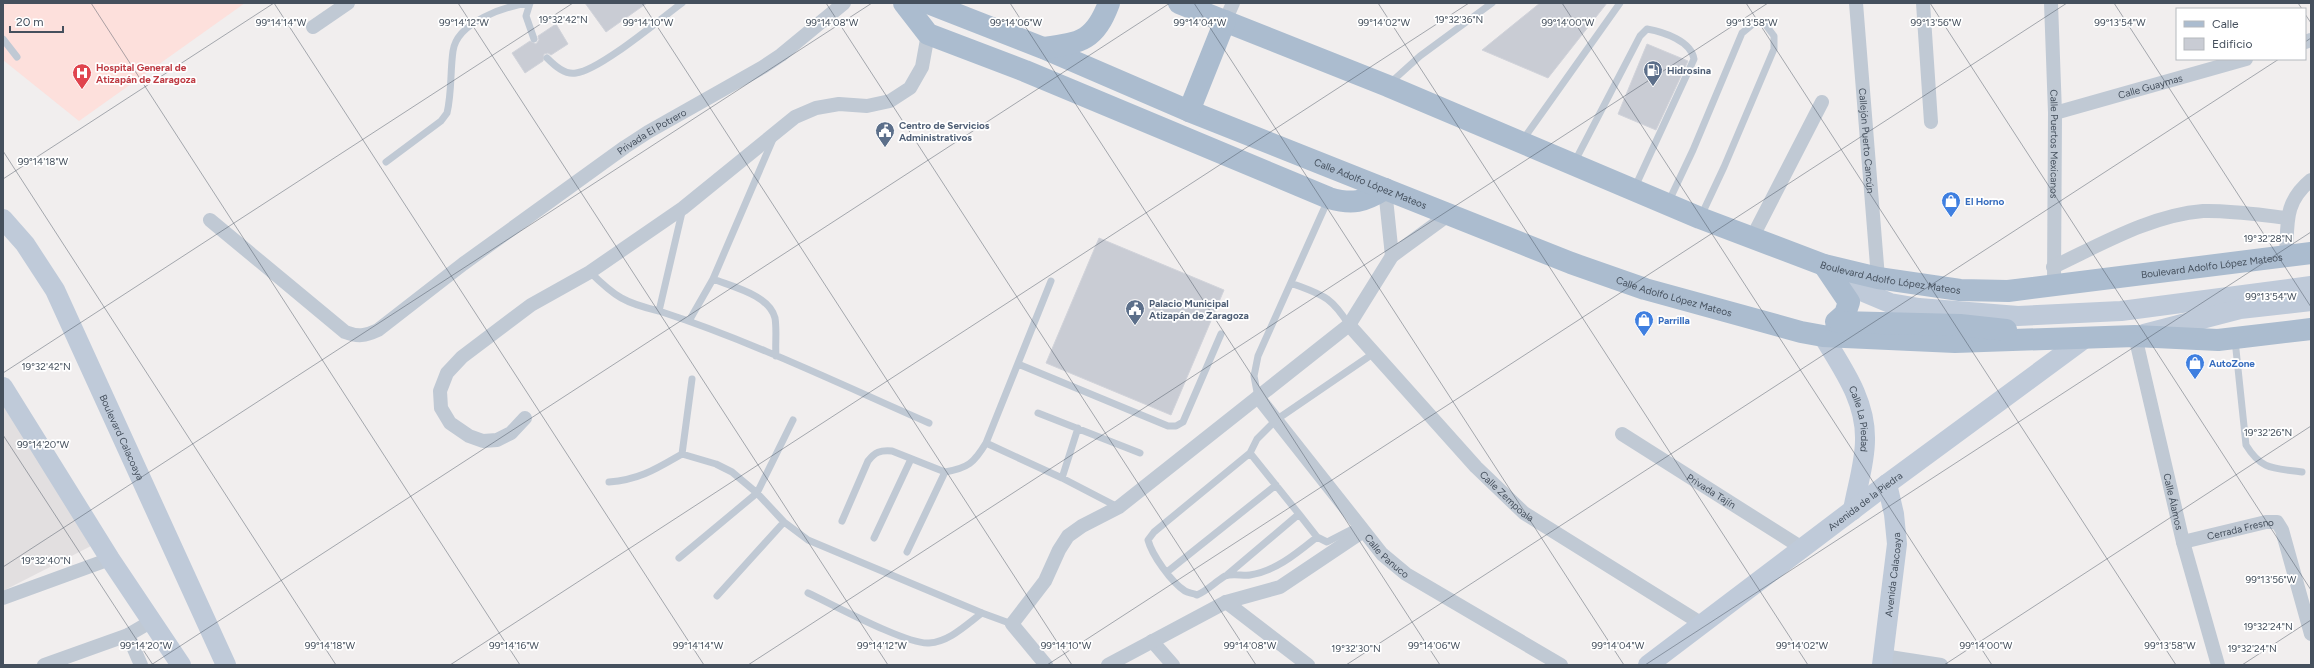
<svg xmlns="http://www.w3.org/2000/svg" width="2314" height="668" font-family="Figtree,sans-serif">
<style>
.education{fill:#e2dfe0}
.medical{fill:#fde0dc}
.building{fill:#c9ccd4;stroke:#d1d3da}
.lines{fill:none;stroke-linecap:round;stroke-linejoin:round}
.lane{stroke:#c0c9d4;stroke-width:7}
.street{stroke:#c0c9d4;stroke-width:14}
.secondary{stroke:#bfcad9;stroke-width:20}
.primary{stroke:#abbccf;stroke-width:22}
.ticks{fill:none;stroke:#45505d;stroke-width:1;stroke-opacity:0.45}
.labels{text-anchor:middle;stroke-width:3.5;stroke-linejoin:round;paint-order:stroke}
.health-label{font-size:10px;font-weight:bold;fill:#be3a42;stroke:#fff;text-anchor:start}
.service-label{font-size:10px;font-weight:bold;fill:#4e5e75;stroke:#fff;text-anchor:start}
.street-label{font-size:10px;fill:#45505d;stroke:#fff}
.shop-label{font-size:10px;font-weight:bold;fill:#366cbe;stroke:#fff;text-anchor:start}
.ticks-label{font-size:10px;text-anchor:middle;fill:#45505d;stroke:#fff;stroke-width:3.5;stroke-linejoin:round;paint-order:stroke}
</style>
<rect width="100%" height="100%" fill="#f1eeee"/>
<path class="education" d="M3,393L93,545L3,591Z"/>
<path class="medical" d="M3,3H245L79,121L3,60Z"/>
<path class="building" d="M585,3H647L606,32Z
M1540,3H1607L1548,78L1482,50Z
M556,24L568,44L551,55L548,53L544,54L543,61L525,73L512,53L530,41L536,44L539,40L538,36Z
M1647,44L1688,61L1656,130L1618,114Z
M1099,238L1224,290L1171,415L1046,363Z"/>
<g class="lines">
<path class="lane" d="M530,3L526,16L534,39
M3,39L17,57
M547,58C555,66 565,75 576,73C600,70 659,20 682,3
M1389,84L1420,56L1492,3
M773,139L713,279C733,287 769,295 775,318C777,330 775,345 776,356
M1522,141L1620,3
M386,162L441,121L447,113C452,92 450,72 453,51C457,22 505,6 530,3
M1574,163L1640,36L1647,29C1664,32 1691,41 1694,59L1635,187
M1668,203L1693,150L1742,33L1754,23L1765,24L1774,36V49L1724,167L1701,216
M683,208L659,311C751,341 840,384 929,423
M590,272C615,297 625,303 659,311
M1291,283C1322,295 1330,295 1349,325
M689,321L713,279
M2235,340L2246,445C2262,471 2274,468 2302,472
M1018,364L1168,426H1176L1183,422L1221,334
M692,379L682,454L716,464L732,472L757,493L784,522L808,540L982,613L1012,624
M1258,397L1254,376L1258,356L1328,200
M1038,413L1140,453
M986,443L1062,478L1118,507
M1062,478L1078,428
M609,482C639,480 656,469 682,454
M1299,514L1317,537
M842,521L868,461C875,452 880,450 892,451L945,472
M1358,526L1327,542L1317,537C1297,553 1276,571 1250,575C1243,576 1232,573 1225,576C1215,582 1208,590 1197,595C1193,593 1188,593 1185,591C1171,582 1152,555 1148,540L1154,532L1250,453L1257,439L1276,420L1374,353
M874,538L911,459
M907,552L945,472C968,468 974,463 986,443L1051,281
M679,558L757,493L793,420
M1167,572L1276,485
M1227,575L1299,514L1250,453
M808,593C832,604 907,645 929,643C949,642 966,625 982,613
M717,596L784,522"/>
<g class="street">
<path id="s1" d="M1856,3L1878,278"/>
<path d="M1923,3L1931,122"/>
<path id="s2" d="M2051,3L2055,113L2054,285"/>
<path d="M1225,21L1233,3"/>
<path d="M313,27L348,3"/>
<path d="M2305,42L2311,40"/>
<path id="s3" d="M2055,113L2246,59"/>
<path d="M1385,189L1392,256"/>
<path id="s4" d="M210,220L345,332C358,337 365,336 378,330L463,264L625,147L648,132L763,67L781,55L844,3"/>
<path d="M1752,238L1822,102"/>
<path d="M2286,257C2288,224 2283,203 2311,180"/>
<path d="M2053,267C2100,245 2151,215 2203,211C2231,210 2260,215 2288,218"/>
<path id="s5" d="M1349,325L1476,467L1524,513L1702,624"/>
<path id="s6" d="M2135,336L2183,542L2218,665"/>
<path id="s7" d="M1258,397L1382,554L1406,574L1561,665"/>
<path d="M525,418L511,433L497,440L483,441L469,436L450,423L441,408L440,391L447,373L462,357L531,305L590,272L683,208L795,117L816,108L839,104L867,106L890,101L910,88L922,67L928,34"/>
<path id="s8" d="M1622,434L1802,548"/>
<path id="s9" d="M2183,542L2266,522H2277L2282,530L2311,634"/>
<path d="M3,598L110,559"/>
<path d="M1226,602L1308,665"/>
<path d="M128,635L141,665"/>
<path d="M1152,641L1173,665"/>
<path d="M1883,656L1941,665"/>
<path d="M44,665L128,635L152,621"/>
<path d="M1046,665L1012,624L1045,581L1059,550L1068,536L1082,526L1119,507L1349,325L1392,256L1448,215"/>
<path d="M1108,665L1226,602L1280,587L1362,532"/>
</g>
<g class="secondary">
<path id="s10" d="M3,219L25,244L55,290L226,665"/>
<path d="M1829,268L1859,290L1890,303L1919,308L2018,316L2121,311L2311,286"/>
<path d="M2144,334L2240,309L2311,301"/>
<path id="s11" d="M1823,336C1842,368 1866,400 1865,440C1865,463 1857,487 1853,510"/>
<path d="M3,387L110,559L181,665"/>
<path id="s12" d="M1648,665L1887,484L2084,339"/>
<path id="s13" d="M1882,665L1897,544L1894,514L1887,484"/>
</g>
<g class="primary">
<path d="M904,3L928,34L1025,71L1329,198C1353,205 1363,202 1385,189"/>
<path id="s14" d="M928,3L1043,48L1189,111L1571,263L1645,289L1801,332L1823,336L1955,342L2135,336L2218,340L2311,329"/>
<path id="s15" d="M1179,3L1388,86L1700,218L1824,265L1878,278L1960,290L2008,291L2311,253"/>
<path d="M1044,48C1082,43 1095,40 1109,3"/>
<path d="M1189,111L1225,21"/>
<path d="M1824,265L1849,302L1845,314L1836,322"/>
<path d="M1840,322L1960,325L2006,330"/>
</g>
</g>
<path class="ticks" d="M91,3L520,665M274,3L704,665M458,3L888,665M642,3L1072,665M826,3L1256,665M1010,3L1440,665M1194,3L1624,665M1378,3L1808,665M1562,3L1992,665M1746,3L2176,665M1930,3L2311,590M2114,3L2311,307M2298,3L2302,9M2305,14L2311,23M2305,42L2311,38M3,151L336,665M3,179L274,3M3,373L573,3M3,435L153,665M3,567L872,3M151,665L1170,3M450,665L1469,3M748,665L1768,3M1047,665L2067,3M1346,665L2279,59M1645,665L2311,232M1944,665L2311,426M2242,665L2311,620"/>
<defs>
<symbol id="fuel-pin" viewBox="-11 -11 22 30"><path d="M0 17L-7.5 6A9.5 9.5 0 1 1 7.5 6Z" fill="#5c6f8a" stroke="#fff"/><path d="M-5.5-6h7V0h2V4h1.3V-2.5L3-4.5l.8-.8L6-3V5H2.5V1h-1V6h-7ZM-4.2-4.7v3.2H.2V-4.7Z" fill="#fff"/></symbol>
<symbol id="hospital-pin" viewBox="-11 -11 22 30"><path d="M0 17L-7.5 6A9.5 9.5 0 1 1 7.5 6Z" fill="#e0444e" stroke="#fff"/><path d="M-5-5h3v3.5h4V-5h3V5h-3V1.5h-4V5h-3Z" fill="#fff"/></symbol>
<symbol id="civic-pin" viewBox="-11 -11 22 30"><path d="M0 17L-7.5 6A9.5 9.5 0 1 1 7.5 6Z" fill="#5c6f8a" stroke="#fff"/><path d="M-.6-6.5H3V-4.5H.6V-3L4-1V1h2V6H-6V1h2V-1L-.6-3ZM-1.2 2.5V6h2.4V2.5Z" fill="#fff"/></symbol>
<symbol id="shop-pin" viewBox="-11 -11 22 30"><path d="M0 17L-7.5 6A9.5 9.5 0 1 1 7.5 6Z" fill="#3f7fe0" stroke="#fff"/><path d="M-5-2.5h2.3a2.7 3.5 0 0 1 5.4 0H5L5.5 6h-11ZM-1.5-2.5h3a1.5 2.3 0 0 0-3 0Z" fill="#fff"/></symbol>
</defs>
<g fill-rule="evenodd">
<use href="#fuel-pin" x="1642" y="59" width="22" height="30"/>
<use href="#hospital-pin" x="71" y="62" width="22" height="30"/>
<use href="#civic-pin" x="874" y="120" width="22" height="30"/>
<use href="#shop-pin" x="1940" y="190" width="22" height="30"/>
<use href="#civic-pin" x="1124" y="298" width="22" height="30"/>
<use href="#shop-pin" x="1633" y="309" width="22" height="30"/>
<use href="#shop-pin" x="2184" y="352" width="22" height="30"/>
</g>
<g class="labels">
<g class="health-label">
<text x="96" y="71">Hospital General de<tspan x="96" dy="12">Atizapán de Zaragoza</tspan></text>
</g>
<g class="service-label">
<text x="1667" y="74">Hidrosina</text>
<text x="899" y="129">Centro de Servicios<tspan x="899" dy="12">Administrativos</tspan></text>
<text x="1149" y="307">Palacio Municipal<tspan x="1149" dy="12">Atizapán de Zaragoza</tspan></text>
</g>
<g class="street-label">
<text dy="4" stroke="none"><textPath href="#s3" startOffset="99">Calle Guaymas</textPath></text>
<text dy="4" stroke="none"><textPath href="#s4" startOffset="548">Privada El Potrero</textPath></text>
<text dy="4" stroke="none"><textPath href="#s1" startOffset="138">Callejón Puerto Cancún</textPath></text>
<text dy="4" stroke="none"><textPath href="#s2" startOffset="141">Calle Puertos Mexicanos</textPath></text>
<text dy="4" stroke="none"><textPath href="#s14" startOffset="478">Calle Adolfo López Mateos</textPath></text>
<text dy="4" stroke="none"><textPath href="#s15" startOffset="1088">Boulevard Adolfo López Mateos</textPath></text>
<text dy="4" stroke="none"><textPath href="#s15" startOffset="764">Boulevard Adolfo López Mateos</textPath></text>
<text dy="4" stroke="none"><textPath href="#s14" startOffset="802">Calle Adolfo López Mateos</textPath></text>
<text dy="4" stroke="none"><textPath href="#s11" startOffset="92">Calle La Piedad</textPath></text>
<text dy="4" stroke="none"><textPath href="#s10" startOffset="250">Boulevard Calacoaya</textPath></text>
<text dy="4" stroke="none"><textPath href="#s8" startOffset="106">Privada Tajín</textPath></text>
<text dy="4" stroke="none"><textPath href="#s5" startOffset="233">Calle Zempoala</textPath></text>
<text dy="4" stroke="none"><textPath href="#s12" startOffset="272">Avenida de la Piedra</textPath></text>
<text dy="4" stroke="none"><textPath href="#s6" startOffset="170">Calle Álamos</textPath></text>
<text dy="4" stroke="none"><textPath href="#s9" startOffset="59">Cerrada Fresno</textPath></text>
<text dy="4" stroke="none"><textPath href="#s7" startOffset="205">Calle Panuco</textPath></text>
<text dy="4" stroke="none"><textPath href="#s13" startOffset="91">Avenida Calacoaya</textPath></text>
</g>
<g class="shop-label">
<text x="1965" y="205">El Horno</text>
<text x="1658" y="324">Parrilla</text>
<text x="2209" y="367">AutoZone</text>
</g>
</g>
<g class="ticks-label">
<text x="563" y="23">19°32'42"N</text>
<text x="1459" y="23">19°32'36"N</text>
<text x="1568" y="26">99°14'00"W</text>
<text x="281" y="26">99°14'14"W</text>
<text x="464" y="26">99°14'12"W</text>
<text x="648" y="26">99°14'10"W</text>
<text x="832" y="26">99°14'08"W</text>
<text x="1016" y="26">99°14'06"W</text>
<text x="1200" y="26">99°14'04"W</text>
<text x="1384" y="26">99°14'02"W</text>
<text x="1752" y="26">99°13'58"W</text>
<text x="1936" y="26">99°13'56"W</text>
<text x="2120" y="26">99°13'54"W</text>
<text x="43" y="165">99°14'18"W</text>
<text x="2268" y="242">19°32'28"N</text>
<text x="2271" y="300">99°13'54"W</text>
<text x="46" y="370">19°32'42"N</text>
<text x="2268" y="436">19°32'26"N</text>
<text x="43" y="448">99°14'20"W</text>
<text x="46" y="564">19°32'40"N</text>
<text x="2271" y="583">99°13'56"W</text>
<text x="2268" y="630">19°32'24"N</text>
<text x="146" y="649">99°14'20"W</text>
<text x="330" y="649">99°14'18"W</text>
<text x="514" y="649">99°14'16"W</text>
<text x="698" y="649">99°14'14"W</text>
<text x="882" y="649">99°14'12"W</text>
<text x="1066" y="649">99°14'10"W</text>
<text x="1250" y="649">99°14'08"W</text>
<text x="1434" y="649">99°14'06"W</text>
<text x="1618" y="649">99°14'04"W</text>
<text x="1802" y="649">99°14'02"W</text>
<text x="1986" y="649">99°14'00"W</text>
<text x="2170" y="649">99°13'58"W</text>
<text x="1356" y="652">19°32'30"N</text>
<text x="2252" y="652">19°32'24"N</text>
</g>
<rect width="2314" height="668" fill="none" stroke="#45505d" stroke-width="8"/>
<rect x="2176" y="8" width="130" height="52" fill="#ffffff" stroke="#b5b9be"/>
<rect x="2184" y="21" width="20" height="6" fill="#abbccf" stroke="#b5b9be"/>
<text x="2212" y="28" font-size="12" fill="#45505d">Calle</text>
<rect x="2184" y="38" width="20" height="12" fill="#c9ccd4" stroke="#b5b9be"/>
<text x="2212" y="48" font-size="12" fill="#45505d">Edificio</text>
<path d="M10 26v6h53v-6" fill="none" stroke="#45505d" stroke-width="2"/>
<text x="16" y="26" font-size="12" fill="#45505d" stroke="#ffffff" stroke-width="3" paint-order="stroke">20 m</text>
</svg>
